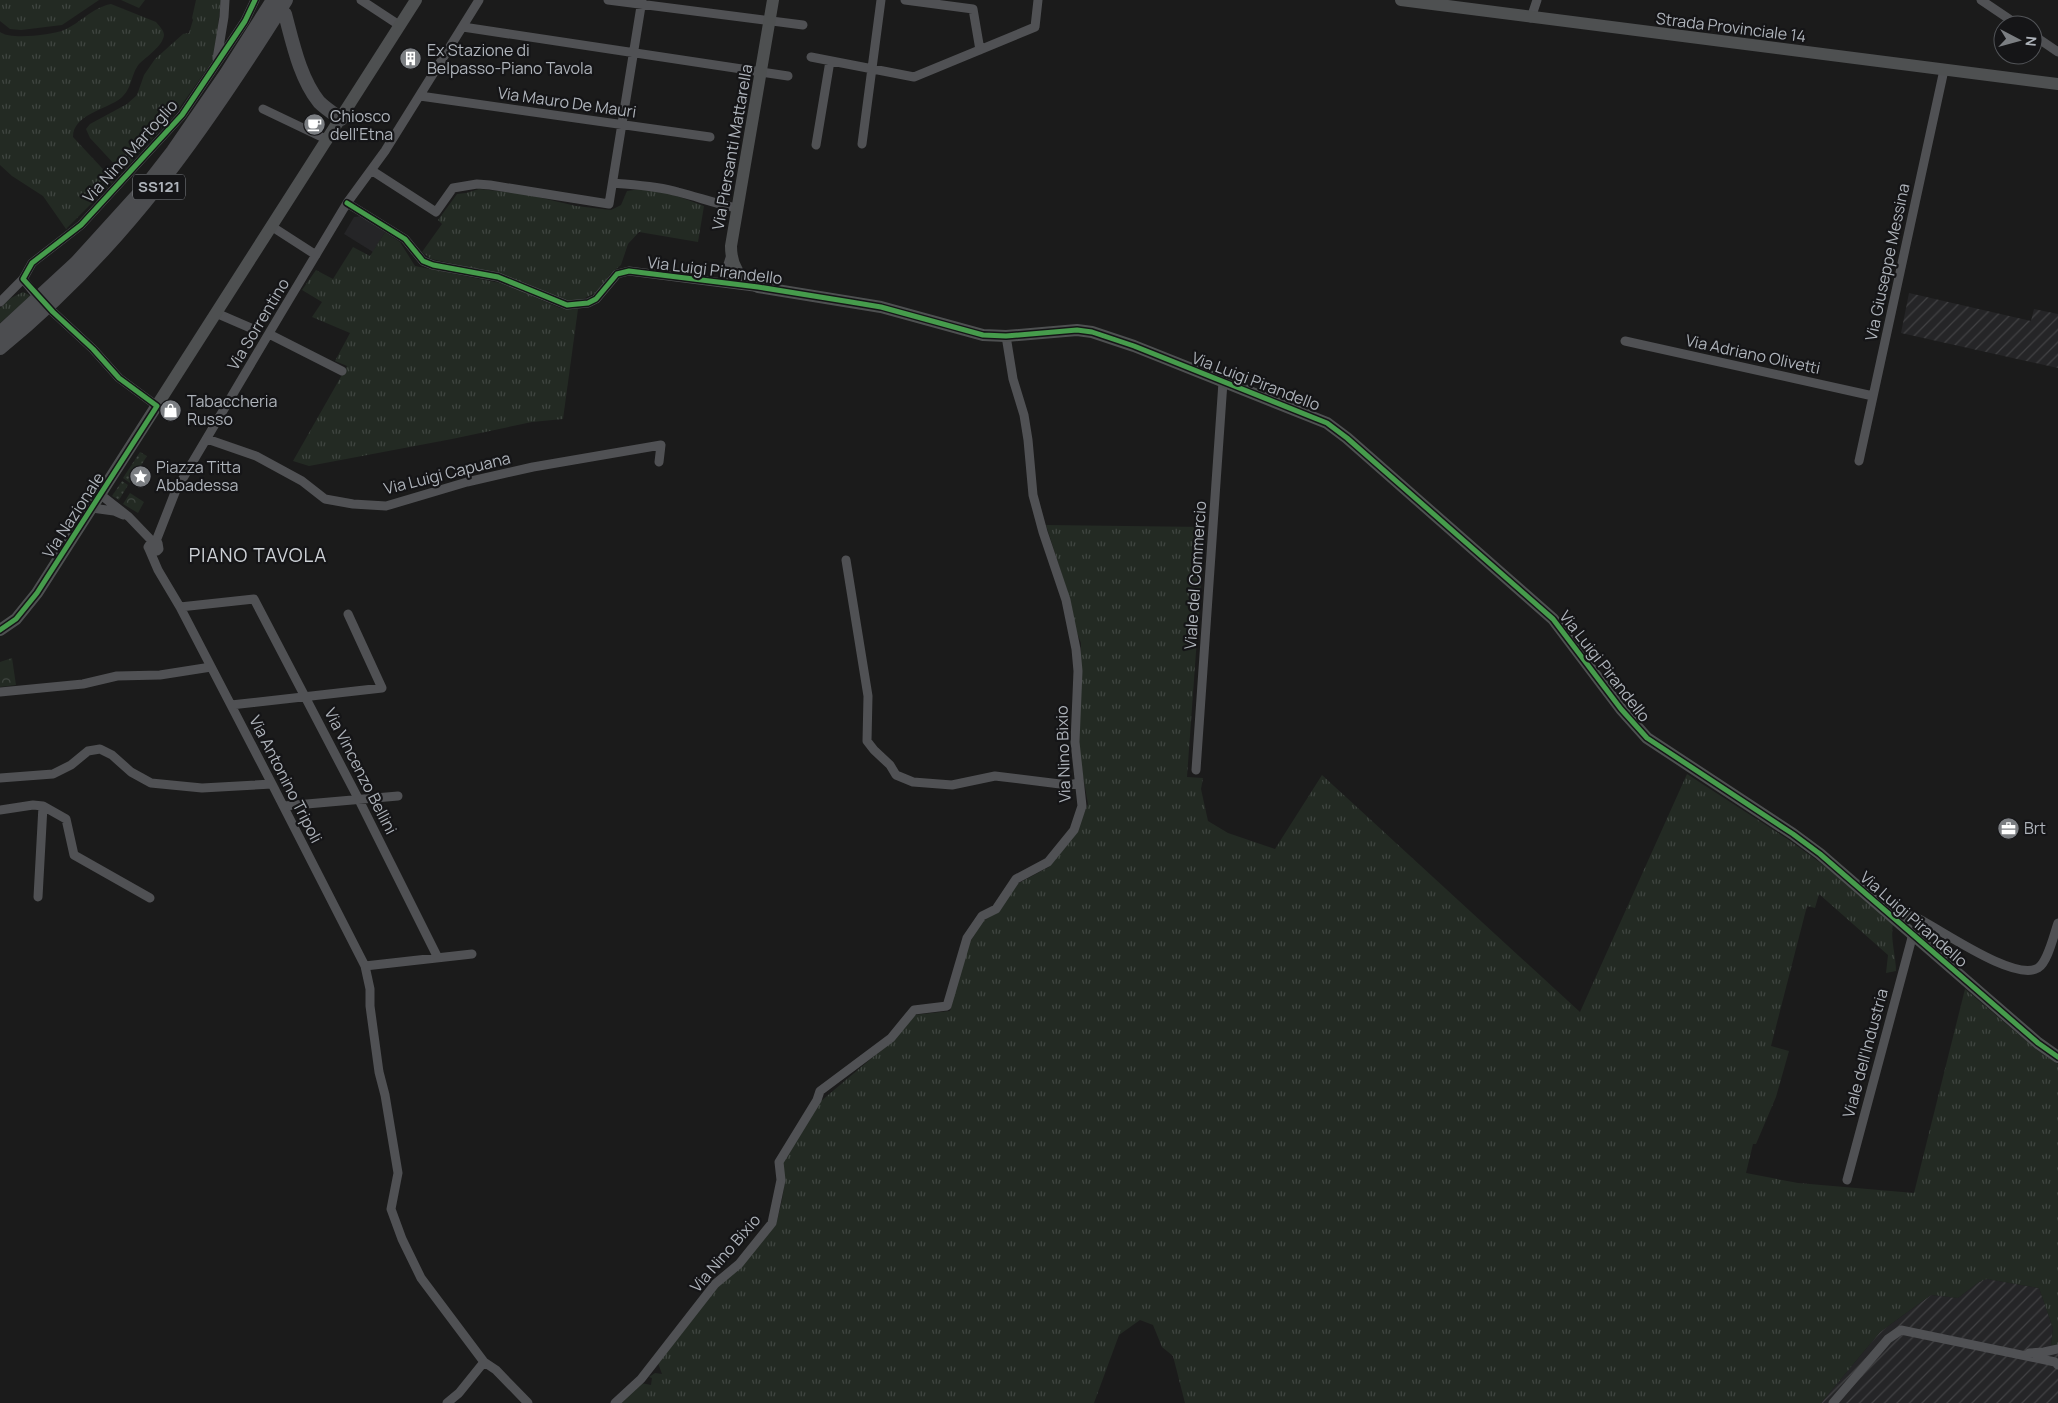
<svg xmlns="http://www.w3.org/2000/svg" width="2058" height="1403" font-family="Manrope,sans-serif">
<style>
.built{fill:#252527}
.industrial{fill:url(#industrial-furrows)}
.grass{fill:url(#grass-tufts)}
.park{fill:url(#park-crowns)}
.garden{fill:url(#garden-dots)}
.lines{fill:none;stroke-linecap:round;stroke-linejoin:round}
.street{stroke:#505154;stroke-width:9}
.secondary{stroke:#4e5051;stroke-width:12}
.primary{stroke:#4c4d50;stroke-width:14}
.cycleway-casing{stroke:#151517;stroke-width:8}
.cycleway{stroke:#469c4c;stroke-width:5}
.labels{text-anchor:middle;stroke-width:4.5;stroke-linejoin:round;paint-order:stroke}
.shield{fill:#151517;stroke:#808489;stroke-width:1}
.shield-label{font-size:15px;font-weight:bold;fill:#aeb3ba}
.street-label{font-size:16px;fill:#aeb3ba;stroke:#151517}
.poi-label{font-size:16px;fill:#aeb3ba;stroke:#151517;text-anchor:start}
.quarter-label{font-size:19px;letter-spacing:1px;fill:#ced2d7;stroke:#151517}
</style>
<defs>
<pattern id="industrial-furrows" width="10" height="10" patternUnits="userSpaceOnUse" patternTransform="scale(1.25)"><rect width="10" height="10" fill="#252527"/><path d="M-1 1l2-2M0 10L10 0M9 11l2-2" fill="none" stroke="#424244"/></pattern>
<pattern id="grass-tufts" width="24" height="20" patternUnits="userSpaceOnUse" patternTransform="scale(1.25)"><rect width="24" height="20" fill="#232a23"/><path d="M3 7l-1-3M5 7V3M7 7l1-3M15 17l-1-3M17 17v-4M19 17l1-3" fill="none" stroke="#404641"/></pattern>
<pattern id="park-crowns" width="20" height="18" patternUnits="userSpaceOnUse" patternTransform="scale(1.25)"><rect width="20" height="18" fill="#232a23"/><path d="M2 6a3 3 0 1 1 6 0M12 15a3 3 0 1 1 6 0" fill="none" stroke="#404641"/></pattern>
<pattern id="garden-dots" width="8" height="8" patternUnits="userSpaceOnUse" patternTransform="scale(1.25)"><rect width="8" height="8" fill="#232a23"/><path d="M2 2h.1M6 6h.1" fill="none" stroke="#404641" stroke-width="1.8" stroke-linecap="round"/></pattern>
</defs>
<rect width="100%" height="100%" fill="#1b1b1b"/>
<path class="built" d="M361,216L385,232L373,252L344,234L354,217Z"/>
<path class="industrial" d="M1909,293L2031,321L2034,309L2058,314V368L1901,333Z
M1987,1279L2039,1288L2053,1328L2051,1346L2058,1345V1403H1821L1880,1332L1931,1295L1958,1298L1979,1282Z"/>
<path class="grass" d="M0,0H99L62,25L21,30L10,29L0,21Z
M121,0H145L139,8Z
M196,0H221L214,59L178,110L125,169L117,167L90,138L86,129L90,124L127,104L137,95L144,75L155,59L183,34L189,33L193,20L192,18Z
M111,4L156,22C159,26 164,30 164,35C163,46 146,57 139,64C131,74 132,89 121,98C106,110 73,114 73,137L114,181L66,229L43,196L12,176L0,165V32C10,40 52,35 64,30C82,22 91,8 111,4Z
M479,189L525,194L576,206L611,210L621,205L627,191C653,186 680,197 704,206L698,242L639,232L628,244L621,265L610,274L599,291L581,300L565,301L491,272L431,259L422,252L442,224L438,220L457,194L466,193Z
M385,232L400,242L415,266L505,284L560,308L578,309L563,419L532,422L452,439L309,466L293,461L347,366L335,361L350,333L312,317L322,302L302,290L316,270L333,279L353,247L370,256Z
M23,292L31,296L0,323V308L11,298Z
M1046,525L1205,527L1187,777L1203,778L1201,789L1208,821L1228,833L1275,849L1322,775L1580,1012L1687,774L1789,840L1826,867L1893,924C1890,938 1896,956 1896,971L1886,973L1888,955L1819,894L1815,908L1807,906L1771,1046L1789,1051L1776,1097L1756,1144H1753L1746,1173L1798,1183L1914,1193L1965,989L2037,1050L2058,1064V1345L2051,1346L2053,1328L2039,1288L1987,1279L1979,1282L1958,1298L1931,1295L1880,1332L1821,1403H1185L1173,1356L1162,1347L1153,1325L1140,1320L1119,1335L1094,1403H620L641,1383L651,1385L652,1378L649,1377L655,1373L662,1374L658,1363L717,1287L776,1225L782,1200L785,1181L782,1163L821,1101L892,1041L914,1015L950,1011L966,949L982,922L997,912L1017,884L1049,867L1075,835L1088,804L1079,753L1081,643L1076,630L1071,603Z"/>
<path class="park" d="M130,493L144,502L138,513L123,504Z
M12,658L16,685L0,687V662Z"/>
<path class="garden" d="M140,452L147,456L130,483L123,478Z
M122,481L128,485L119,500L112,496Z"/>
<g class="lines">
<path class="street" d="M361,0L399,25
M608,0L803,25
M905,0L973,9L980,50
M1981,0L2018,25
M1531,18L1537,0
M463,27L788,76
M2033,35L2058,52
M811,57L914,77L1035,27L1038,0
M217,59L224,17L225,0
M420,96L710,137
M263,109L328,140
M862,144L881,0
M816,145L830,61
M371,170L436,212L453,188L477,184L490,185L609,204L642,0
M613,183C634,185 657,186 678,192C698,197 717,204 737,208
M347,203L405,239L423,261L433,265L498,277L567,305L588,303L596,299L617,274L629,271L754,287
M271,226L316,255
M23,279L36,295
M722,283L731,255
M0,302L23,279L32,263L81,225L182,115L245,21L255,0
M53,312L93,349L119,378L157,406
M216,313L253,329
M269,334L342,371
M1625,341L1873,396
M207,439L256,456L302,481L325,499L353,504L386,506L467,482L533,467L661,445L659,462
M1859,461L1944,70
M101,495L129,517L152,541
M92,508L114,511L123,515
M156,541L176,490L281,313L347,203L385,151L479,0
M149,549L157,551L159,549L158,543L152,541L148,547L149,549L158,570L180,607L272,784L365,966L370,989V1006L379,1072L385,1095L398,1173L391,1209L402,1239L421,1278L484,1362L496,1370L528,1403
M846,560L868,696L867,741L874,750L890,765L896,775L913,782L952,785L995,776L1068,785L1079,783
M180,607L254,599L359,800L438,958
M0,692L83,684L117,676L160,675L211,667
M231,705L382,688L348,614
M1196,770L1223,382
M0,778L53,774L71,765L88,751L100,749L112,755L131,772L151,783L202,788L272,784
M284,806L398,796
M0,810L33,805L43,806L66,819L74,855L150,898
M38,897L43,806
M1900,923L1908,916H1913C1936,926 2014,983 2038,968C2048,962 2054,934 2058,923
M365,966L472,954
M1847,1180L1913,934
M2029,1353L2044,1352L2058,1349
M447,1403L459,1393L484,1362
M615,1403L641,1379L715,1284L739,1264L772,1223L781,1180L779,1162L817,1100L820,1091L891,1038L914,1010L947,1006L967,938L982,916L996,909L1016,879L1048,862L1074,830L1082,806L1075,742L1078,671L1076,649L1066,600L1043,532L1033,495L1028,440L1024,415L1013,379L1006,336
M1833,1403L1888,1339L1901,1330L2055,1362L2058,1365"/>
<path class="secondary" d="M773,0L731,246C731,266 739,279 758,287L881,307L983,335L1006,336L1077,330L1092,332L1134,346L1327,423L1347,438L1553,619L1621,709L1647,738L1793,834L1820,854L2038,1043L2058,1057
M1401,0L2058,84
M0,630L16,619L37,593L416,0"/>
<path class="primary" d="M285,14C293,44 300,78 319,102C325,108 334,114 341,119
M0,333L76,263L145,187L173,151L226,74L273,0
M0,348C122,249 203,132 286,0"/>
<defs>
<path id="cycleway" d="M347,203L405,239L423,261L433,265L498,277L567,305L588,303L596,299L617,274L629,271L758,287L851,302L881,307L983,335L1006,336L1077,330L1092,332L1134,346L1327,423L1347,438L1553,619L1621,709L1647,738L1793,834L1820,854L2038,1043L2058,1057
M0,630L16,619L37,593L157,406L119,378L93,349L53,312L23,279L32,263L81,225L182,115L245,21L255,0"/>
</defs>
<use href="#cycleway" class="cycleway-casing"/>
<use href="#cycleway" class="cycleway"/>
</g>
<defs>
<symbol id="building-disc" viewBox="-11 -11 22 22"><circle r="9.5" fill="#7b7e82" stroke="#151517"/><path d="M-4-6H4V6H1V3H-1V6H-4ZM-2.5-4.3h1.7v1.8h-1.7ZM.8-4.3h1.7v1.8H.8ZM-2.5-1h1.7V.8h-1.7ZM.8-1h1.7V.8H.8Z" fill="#fff"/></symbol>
<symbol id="cafe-disc" viewBox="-11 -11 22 22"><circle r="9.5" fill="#7b7e82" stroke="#151517"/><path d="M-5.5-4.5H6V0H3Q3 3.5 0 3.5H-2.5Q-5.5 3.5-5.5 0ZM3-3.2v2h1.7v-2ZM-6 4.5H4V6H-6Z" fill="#fff"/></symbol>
<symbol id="shop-disc" viewBox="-11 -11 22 22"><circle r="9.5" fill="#7b7e82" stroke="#151517"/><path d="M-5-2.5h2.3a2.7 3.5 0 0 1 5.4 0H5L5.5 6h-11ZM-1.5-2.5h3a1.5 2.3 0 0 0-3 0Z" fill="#fff"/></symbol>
<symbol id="sight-disc" viewBox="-11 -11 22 22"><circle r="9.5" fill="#7b7e82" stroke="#151517"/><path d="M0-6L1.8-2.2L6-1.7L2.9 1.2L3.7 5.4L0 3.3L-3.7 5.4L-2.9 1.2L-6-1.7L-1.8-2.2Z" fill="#fff"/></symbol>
<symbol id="office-disc" viewBox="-11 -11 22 22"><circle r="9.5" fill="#7b7e82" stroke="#151517"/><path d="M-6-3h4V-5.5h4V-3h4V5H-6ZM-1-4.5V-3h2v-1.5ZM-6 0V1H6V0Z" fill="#fff"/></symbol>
</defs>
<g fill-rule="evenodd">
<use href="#building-disc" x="398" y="46" width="25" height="25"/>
<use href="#cafe-disc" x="302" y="112" width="25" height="25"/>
<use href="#shop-disc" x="158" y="398" width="25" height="25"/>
<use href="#sight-disc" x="128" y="464" width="25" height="25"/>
<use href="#office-disc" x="1996" y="816" width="25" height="25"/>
</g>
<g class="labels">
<rect class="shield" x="133" y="174.5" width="52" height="25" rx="4"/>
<g class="shield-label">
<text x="159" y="192">SS121</text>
</g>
<g class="street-label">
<text transform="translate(1731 27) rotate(7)" y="6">Strada Provinciale 14</text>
<text transform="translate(567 102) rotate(8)" y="6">Via Mauro De Mauri</text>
<text transform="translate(732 147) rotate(-80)" y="6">Via Piersanti Mattarella</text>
<text transform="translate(130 151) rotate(-48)" y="6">Via Nino Martoglio</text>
<text transform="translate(1887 262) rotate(-78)" y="6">Via Giuseppe Messina</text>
<text transform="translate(715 270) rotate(7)" y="6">Via Luigi Pirandello</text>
<text transform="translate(258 324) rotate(-59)" y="6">Via Sorrentino</text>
<text transform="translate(1753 354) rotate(12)" y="6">Via Adriano Olivetti</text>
<text transform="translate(1256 381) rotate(21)" y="6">Via Luigi Pirandello</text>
<text transform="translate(447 473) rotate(-14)" y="6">Via Luigi Capuana</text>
<text transform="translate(73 515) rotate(-57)" y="6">Via Nazionale</text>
<text transform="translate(1195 575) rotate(-86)" y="6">Viale del Commercio</text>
<text transform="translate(1605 666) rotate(52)" y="6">Via Luigi Pirandello</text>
<text transform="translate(1063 754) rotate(-92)" y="6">Via Nino Bixio</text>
<text transform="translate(361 771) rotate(63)" y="6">Via Vincenzo Bellini</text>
<text transform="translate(286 779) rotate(63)" y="6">Via Antonino Tripoli</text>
<text transform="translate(1914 919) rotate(41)" y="6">Via Luigi Pirandello</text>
<text transform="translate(1865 1053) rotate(-75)" y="6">Viale dell'Industria</text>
<text transform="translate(725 1253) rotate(-49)" y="6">Via Nino Bixio</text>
</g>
<g class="poi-label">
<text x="427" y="56">Ex Stazione di<tspan x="427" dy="18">Belpasso-Piano Tavola</tspan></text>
<text x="330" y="122">Chiosco<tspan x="330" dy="18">dell'Etna</tspan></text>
<text x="187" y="407">Tabaccheria<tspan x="187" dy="18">Russo</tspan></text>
<text x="156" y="473">Piazza Titta<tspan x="156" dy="18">Abbadessa</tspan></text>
<text x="2024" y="834">Brt</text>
</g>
<g class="quarter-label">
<text x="258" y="562">PIANO TAVOLA</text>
</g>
</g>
<g transform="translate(2018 40) rotate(96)"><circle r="24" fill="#151517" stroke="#525458"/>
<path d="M0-4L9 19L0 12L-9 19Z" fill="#7b7e82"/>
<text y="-8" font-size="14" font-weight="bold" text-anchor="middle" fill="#aeb3ba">N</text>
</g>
</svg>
